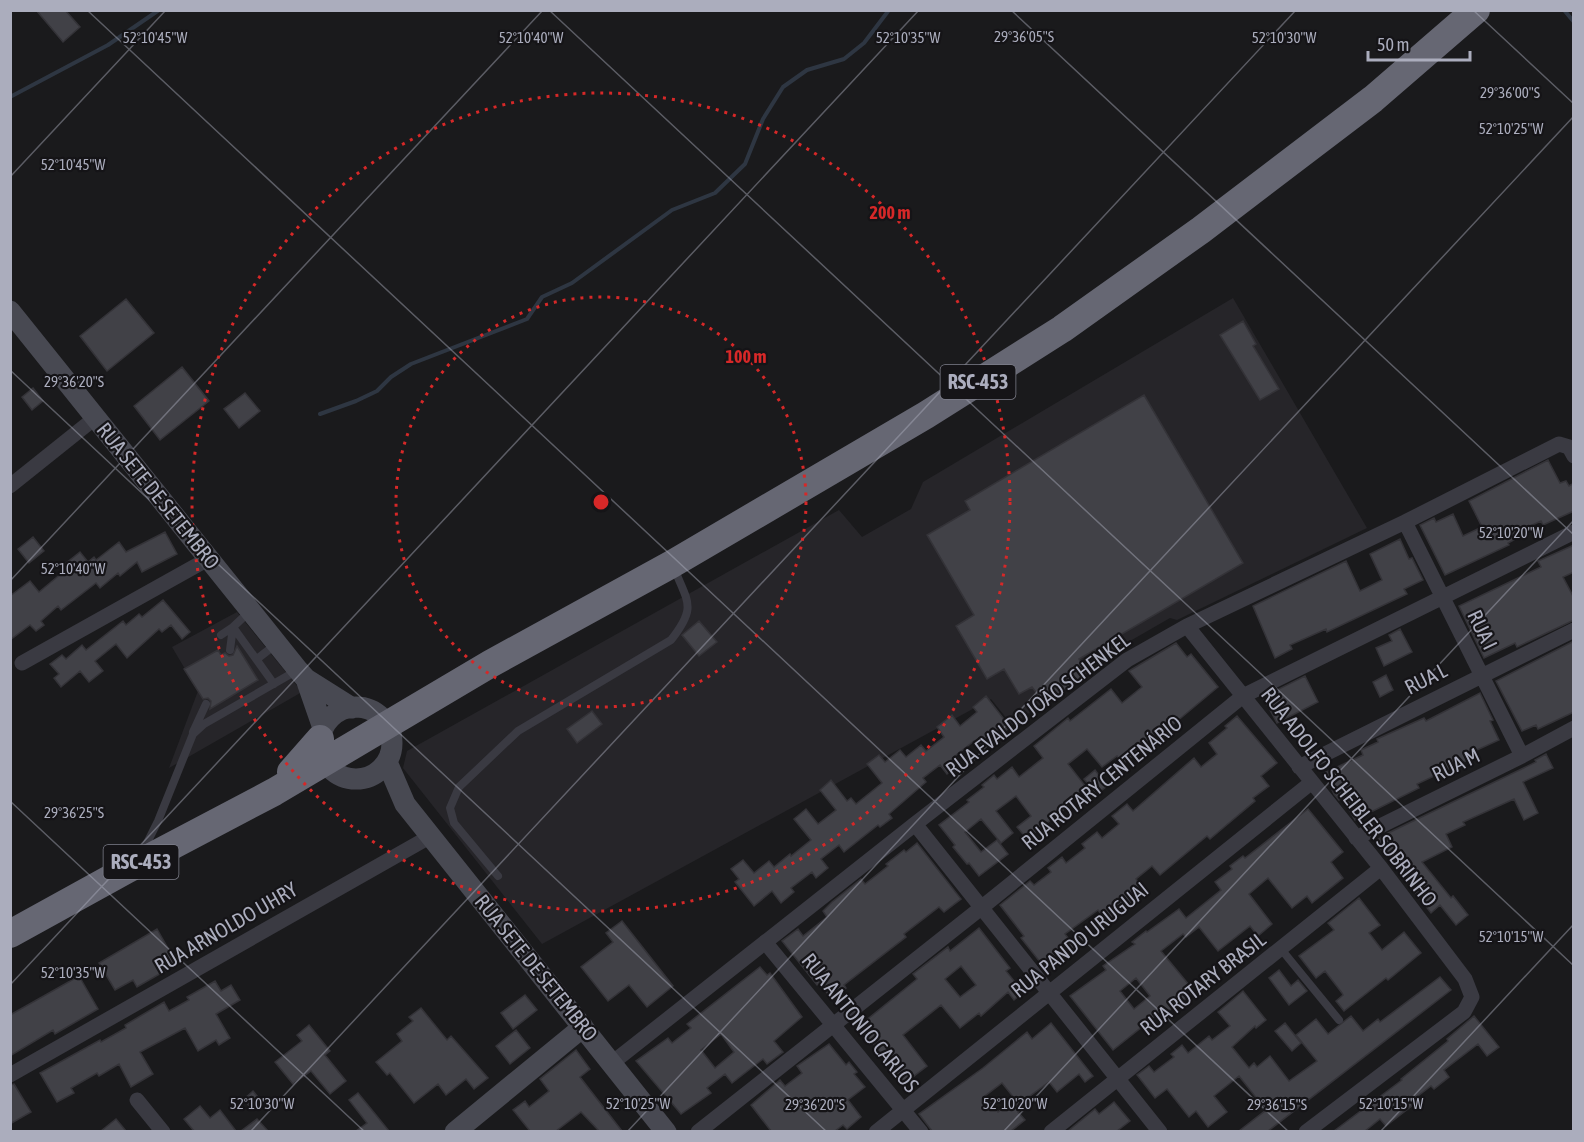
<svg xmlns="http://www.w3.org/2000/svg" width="1584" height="1142" font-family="'Asap Condensed',sans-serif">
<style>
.built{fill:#262529}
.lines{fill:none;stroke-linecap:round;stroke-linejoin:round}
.stream{stroke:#2e3642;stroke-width:4}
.building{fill:#414147;stroke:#343338;stroke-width:1.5;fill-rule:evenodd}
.lane{stroke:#3a3a42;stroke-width:8}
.street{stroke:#3a3a42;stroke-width:15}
.secondary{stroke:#484952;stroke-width:21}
.highway{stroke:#666773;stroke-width:28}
.ticks{fill:none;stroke:#abadbd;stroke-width:1.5;stroke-opacity:0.45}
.ring{fill:none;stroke:#d62828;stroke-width:3;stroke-dasharray:3 6}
.labels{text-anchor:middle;stroke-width:4.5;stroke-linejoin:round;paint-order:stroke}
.shield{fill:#151417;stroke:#7e7f8b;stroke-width:1.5}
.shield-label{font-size:20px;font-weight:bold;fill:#abadbd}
.street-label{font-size:21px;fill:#abadbd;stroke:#151417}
.ticks-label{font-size:15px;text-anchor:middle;fill:#abadbd;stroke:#151417;stroke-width:4.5;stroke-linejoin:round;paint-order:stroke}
.centre{fill:#d62828;stroke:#151417;stroke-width:3}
.ring-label{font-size:18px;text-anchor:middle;font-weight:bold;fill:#d62828;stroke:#151417;stroke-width:4.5;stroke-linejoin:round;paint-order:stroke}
</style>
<rect width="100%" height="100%" fill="#1a1a1c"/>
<path class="built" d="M1233,298L1367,528L1177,620L1170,618L1085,667L1036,691L1043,703L1012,725L991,699L542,944L403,768L407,751L839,510L862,537L911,509L923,482Z
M237,612L302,692L169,768L198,691L172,647Z"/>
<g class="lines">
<path class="stream" d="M1564,10L1574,22
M10,97L108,45L159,10
M320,414L356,401L377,391L391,377L411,364L527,319L542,297L572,283L672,210L715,193L745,164L763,119L783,87L807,70L844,59L864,43L889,10"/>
</g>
<path class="building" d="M36,10H65L80,27L63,42Z
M126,299L154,333L107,371L80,336Z
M1243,321L1256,344L1253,346L1279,389L1260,400L1220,335Z
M182,367L209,401L160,440L134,406Z
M33,388L43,401L32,410L22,397Z
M245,393L260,411L239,428L224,409Z
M1144,395L1243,563L1079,659L1088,672L1045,704L1032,687L1019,694L1004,669L987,679L956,626L974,615L927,535L970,510L965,501Z
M1548,460L1560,483L1566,481L1569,486L1574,483V511L1543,525L1541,521L1519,531L1521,536L1508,543L1509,545L1445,575L1420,525L1434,518L1436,522L1453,514L1463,536L1482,527L1469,501Z
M165,532L177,554L142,572L137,562L120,576L118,573L100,588L96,583L61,610L58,606L41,621L44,625L36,631L30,625L10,640V596L30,581L39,592L68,568L65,564L80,552L88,562L94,557L96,560L119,542L126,552Z
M33,537L44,551L29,563L18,549Z
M1400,539L1409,559L1412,558L1423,580L1404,589L1407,594L1327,632L1326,629L1290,645L1292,649L1275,658L1253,606L1346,561L1360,591L1382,580L1370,554Z
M1574,545V572L1563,577L1574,598V620L1517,647L1515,643L1484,658L1459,606L1541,567L1538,561Z
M163,600L190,632L182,639L171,625L162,632L159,629L127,658L116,644L95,661L103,671L89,682L80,671L61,687L54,678L59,674L50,664L62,655L66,659L82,645L86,650L123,621L126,625L139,614L142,617Z
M699,621L717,642L699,656L682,635Z
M1400,629L1412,652L1384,666L1376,648L1392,641L1389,635Z
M1574,641V712L1538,729L1536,725L1522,731L1496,681Z
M1176,643L1187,657L1191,654L1218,687L1170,727L1174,732L1161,743L1156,737L1123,764L1117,756L1102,767L1087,749L1068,764L1086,787L1069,800L1072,803L1027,839L1017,827L1031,816L1016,796L996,811L1013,833L1001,843L981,819L965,832L981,852L997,840L1008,854L979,876L969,863L967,864L953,847L955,845L939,825L969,802L967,800L984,787L982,785L994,775L997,779L1012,767L1019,777L1043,758L1034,746L1068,718L1070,721L1111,689L1122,703L1142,687L1129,671Z
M237,646L258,680L210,709L211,701L208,698L203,699L184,669L218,650L221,655L225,653L229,656L233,655Z
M1386,675L1393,690L1380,697L1373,682Z
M1305,676L1318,702L1277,723L1263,697Z
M1480,693L1493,720L1490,721L1499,740L1466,755L1468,760L1417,784L1419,788L1355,820L1342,798L1339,800L1334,794L1324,773L1363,755L1361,750L1378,742L1377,739L1424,718L1426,721Z
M986,696L1010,727L981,750L974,741L955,756L961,763L947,774L940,765L923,778L926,782L889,814L892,818L880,827L878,825L844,852L839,845L821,859L828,868L816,878L812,872L791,888L794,892L781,903L772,891L754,906L735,882L739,879L731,869L743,860L754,873L769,861L774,867L790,854L791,856L811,840L794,819L806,809L818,824L836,810L820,790L831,780L847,801L851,798L856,804L882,783L867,764L879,755L885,762L900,750L906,757L921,745L926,751L944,737L937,727L952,715L960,726L977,712L973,707Z
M592,711L602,724L577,743L567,729Z
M1237,716L1277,763L1261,776L1269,786L1253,798L1255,801L1223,828L1210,839L1207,836L1160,875L1152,866L1136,879L1145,891L1107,921L1098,910L1065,934L1075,947L1065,955L1063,952L1044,967L1021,938L1024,936L1000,905L1030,881L1034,885L1051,872L1048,868L1062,857L1066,863L1085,848L1082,844L1097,832L1102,838L1119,824L1112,816L1127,804L1133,811L1194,758L1201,767L1217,754L1209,743L1227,728L1225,726Z
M1546,754L1553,768L1523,782L1538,813L1524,820L1514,799L1463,822L1465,825L1446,834L1452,847L1422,862L1451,898L1453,896L1468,915L1456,925L1440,905L1431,913L1401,874L1405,871L1391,853L1387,856L1375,842L1384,835L1536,762L1535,760Z
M1095,770L1107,786L1097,794L1084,779Z
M1308,809L1343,852L1331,862L1343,878L1312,903L1307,896L1292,908L1268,878L1249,894L1272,924L1258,936L1250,926L1218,951L1199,927L1186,937L1183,934L1161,951L1195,992L1164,1014L1162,1011L1113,1050L1070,996L1106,970L1103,966L1135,944L1132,942L1146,931L1147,932L1179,909L1186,918L1221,890L1215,882L1232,869L1230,866L1243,856L1245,858ZM1136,978L1150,996L1134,1009L1120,991Z
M917,843L961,899L944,912L939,907L904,934L906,937L844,985L846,988L832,999L819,983L817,985L782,941L798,929L803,936L827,917L823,911L832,902L861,879L865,884L888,866L886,864L904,850L906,852Z
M1359,898L1380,925L1369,933L1382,950L1404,932L1421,953L1388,980L1386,978L1344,1011L1336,1001L1343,995L1342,993L1325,971L1316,978L1299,956L1334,930L1328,923Z
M622,921L673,986L647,1007L629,985L608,1001L581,967L613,942L606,933Z
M979,928L1010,968L1006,971L1023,992L1014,1000L1008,992L981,1016L979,1013L960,1028L941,1005L903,1035L927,1066L905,1083L859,1026L917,979L913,974L948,947L950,951ZM961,966L976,985L960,997L945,979Z
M157,929L177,964L137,987L133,980L115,990L99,963Z
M760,967L767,975L770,973L802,1017L774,1041L783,1052L767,1064L763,1059L732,1083L725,1074L707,1088L711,1093L681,1114L636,1061L668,1038L672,1043L691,1028L687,1024ZM721,1034L734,1052L715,1068L701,1050Z
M1279,970L1291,986L1298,980L1307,991L1289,1005L1269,978Z
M79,976L98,1009L55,1034L53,1030L10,1056V1015Z
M1440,977L1451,990L1268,1131H1239L1266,1110L1239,1076L1214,1096L1227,1112L1208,1127L1196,1111L1189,1117L1167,1089L1155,1098L1137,1075L1149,1066L1154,1072L1174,1057L1171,1054L1182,1045L1188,1053L1209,1036L1212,1040L1230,1026L1218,1012L1243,991L1266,1020L1256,1028L1255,1026L1232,1047L1249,1068L1254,1063L1257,1067L1270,1056L1289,1081L1317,1061L1296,1035L1316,1019L1328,1034L1351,1016L1363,1031L1378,1019L1380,1022Z
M215,981L221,991L231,985L240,1000L216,1014L230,1038L219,1045L216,1040L198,1051L185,1028L140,1052L153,1074L131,1087L119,1064L99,1076L97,1073L71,1088L74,1093L57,1102L40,1073L100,1040L101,1042L126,1028L125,1025L164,1002L169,1011L189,1000L187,997Z
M525,995L537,1010L513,1029L501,1013Z
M421,1008L447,1040L451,1036L488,1078L474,1089L466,1079L446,1095L438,1084L414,1103L390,1073L387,1075L376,1062L402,1041L397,1034L413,1021L409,1017Z
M1474,1016L1499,1047L1487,1056L1478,1044L1444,1070L1449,1077L1434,1089L1431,1086L1410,1102L1413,1105L1386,1126L1380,1119L1365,1131H1334L1402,1080L1401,1079L1448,1041L1447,1039Z
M1051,1023L1093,1076L1085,1082L1079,1074L1057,1092L1049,1082L1026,1099L1029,1103L1018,1112L1025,1120L1011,1131H932L919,1114L983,1068L1027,1032L1032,1039ZM1002,1083L1015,1099L998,1112L985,1096Z
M1285,1023L1301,1043L1292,1051L1275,1031Z
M309,1025L330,1051L325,1055L346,1081L330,1094L311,1071L293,1084L275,1062L302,1041L297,1035Z
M516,1030L530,1048L510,1064L496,1046Z
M829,1044L846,1065L849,1062L857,1072L854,1074L865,1087L848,1100L861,1117L847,1129L843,1125L835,1131H771L751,1105L780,1080L785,1086L802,1073L797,1066Z
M576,1050L590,1069L580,1077L622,1131H599L581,1112L556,1131H530L513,1110L525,1101L529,1107L549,1091L540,1079Z
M14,1084L31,1112L10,1124V1085Z
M253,1091L262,1102L252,1110L244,1099Z
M358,1093L376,1115L389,1131H356L367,1123L349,1100Z
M1114,1102L1130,1121L1117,1131H1068L1095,1109L1099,1114Z
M200,1106L210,1118L220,1110L236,1131H194L184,1119Z
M116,1119L126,1131H101Z
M257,1119L268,1131H241Z"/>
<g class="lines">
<path class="lane" d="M250,611L233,627L274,684
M221,635L233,627L230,650
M257,659L275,645
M193,732L206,704
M143,851L158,821L193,734L204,724L296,671
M498,876L454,823L450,808L459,787L518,731L671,640C697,607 688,603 674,568
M1281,949L1339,1020"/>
<path class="street" d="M10,486L95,418
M1405,522L1522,756
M1187,626L1381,868L1465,979L1472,997L1464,1012L1306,1132
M22,663L208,559
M1299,767L1574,630
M915,824L1160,1132
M1356,838L1522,756L1574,728
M765,942L921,1132
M612,1063L915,824L1127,660L1187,626L1405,522L1559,444L1569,447L1574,456
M10,1075L431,836
M137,1100L163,1132
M698,1132L981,908L1243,696L1574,532
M876,1132L1312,782
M1051,1132L1381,868"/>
<path class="secondary" d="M10,311L298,670L306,679L352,708
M306,679L323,728
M320 743a36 36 0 1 1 72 0a36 36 0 1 1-72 0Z
M387,762L405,804L666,1132
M455,1132L583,1027"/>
<path class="highway" d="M291,772L320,739
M10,934L126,870L274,792L490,664L672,564L926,415L1062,329L1201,230L1373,99L1476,10"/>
</g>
<path class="ticks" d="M87,10L1289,1132M549,10L1574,966M1011,10L1574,535M1473,10L1574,104M10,177L166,10M10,370L827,1132M10,581L543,10M10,801L365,1132M10,985L919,10M250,1132L1296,10M627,1132L1574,116M1003,1132L1574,520M1380,1132L1574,924"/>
<g class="ring">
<circle cx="601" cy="502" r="205"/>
<circle cx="601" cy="502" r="409"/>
</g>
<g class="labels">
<g class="shield">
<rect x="940.5" y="365" width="75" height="34" rx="4.5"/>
<rect x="103.5" y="845" width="75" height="34" rx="4.5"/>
</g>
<g class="shield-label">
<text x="978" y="389">RSC-453</text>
<text x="141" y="869">RSC-453</text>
</g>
<g class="street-label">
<text transform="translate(158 496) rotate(51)" y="7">RUA SETE DE SETEMBRO</text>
<text transform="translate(1482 630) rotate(64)" y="7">RUA I</text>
<text transform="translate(1426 679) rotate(-27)" y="7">RUA L</text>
<text transform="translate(1038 705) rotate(-37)" y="7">RUA EVALDO JOÃO SCHENKEL</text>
<text transform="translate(1456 765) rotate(-26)" y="7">RUA M</text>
<text transform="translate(1102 783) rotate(-39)" y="7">RUA ROTARY CENTENÁRIO</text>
<text transform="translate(1349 797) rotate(52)" y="7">RUA ADOLFO SCHEIBLER SOBRINHO</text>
<text transform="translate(226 928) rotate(-30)" y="7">RUA ARNOLDO UHRY</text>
<text transform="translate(1080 940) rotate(-39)" y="7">RUA PANDO URUGUAI</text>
<text transform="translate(536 968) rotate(51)" y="7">RUA SETE DE SETEMBRO</text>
<text transform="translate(1203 984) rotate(-38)" y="7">RUA ROTARY BRASIL</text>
<text transform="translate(860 1023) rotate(51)" y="7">RUA ANTONIO CARLOS</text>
</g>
</g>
<g class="ticks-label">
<text x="1024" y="42">29°36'05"S</text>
<text x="531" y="43">52°10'40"W</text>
<text x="908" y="43">52°10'35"W</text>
<text x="1284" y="43">52°10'30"W</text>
<text x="155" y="43">52°10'45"W</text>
<text x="1510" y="98">29°36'00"S</text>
<text x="1511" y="134">52°10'25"W</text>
<text x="73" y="170">52°10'45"W</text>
<text x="74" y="387">29°36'20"S</text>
<text x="1511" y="538">52°10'20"W</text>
<text x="73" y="574">52°10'40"W</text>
<text x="74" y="818">29°36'25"S</text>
<text x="1511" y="942">52°10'15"W</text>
<text x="73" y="978">52°10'35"W</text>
<text x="262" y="1109">52°10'30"W</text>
<text x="638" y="1109">52°10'25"W</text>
<text x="1015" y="1109">52°10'20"W</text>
<text x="1391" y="1109">52°10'15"W</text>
<text x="815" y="1110">29°36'20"S</text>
<text x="1277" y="1110">29°36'15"S</text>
</g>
<circle cx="601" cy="502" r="9" class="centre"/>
<g class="ring-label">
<text x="890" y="219">200 m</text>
<text x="746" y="363">100 m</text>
</g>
<rect width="1584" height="1142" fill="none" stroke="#abadbd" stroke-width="24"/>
<path d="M1368 51v9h102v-9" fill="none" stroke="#abadbd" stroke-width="3"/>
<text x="1377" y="51" font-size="18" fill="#abadbd" stroke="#151417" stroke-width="4.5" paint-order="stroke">50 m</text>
</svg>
